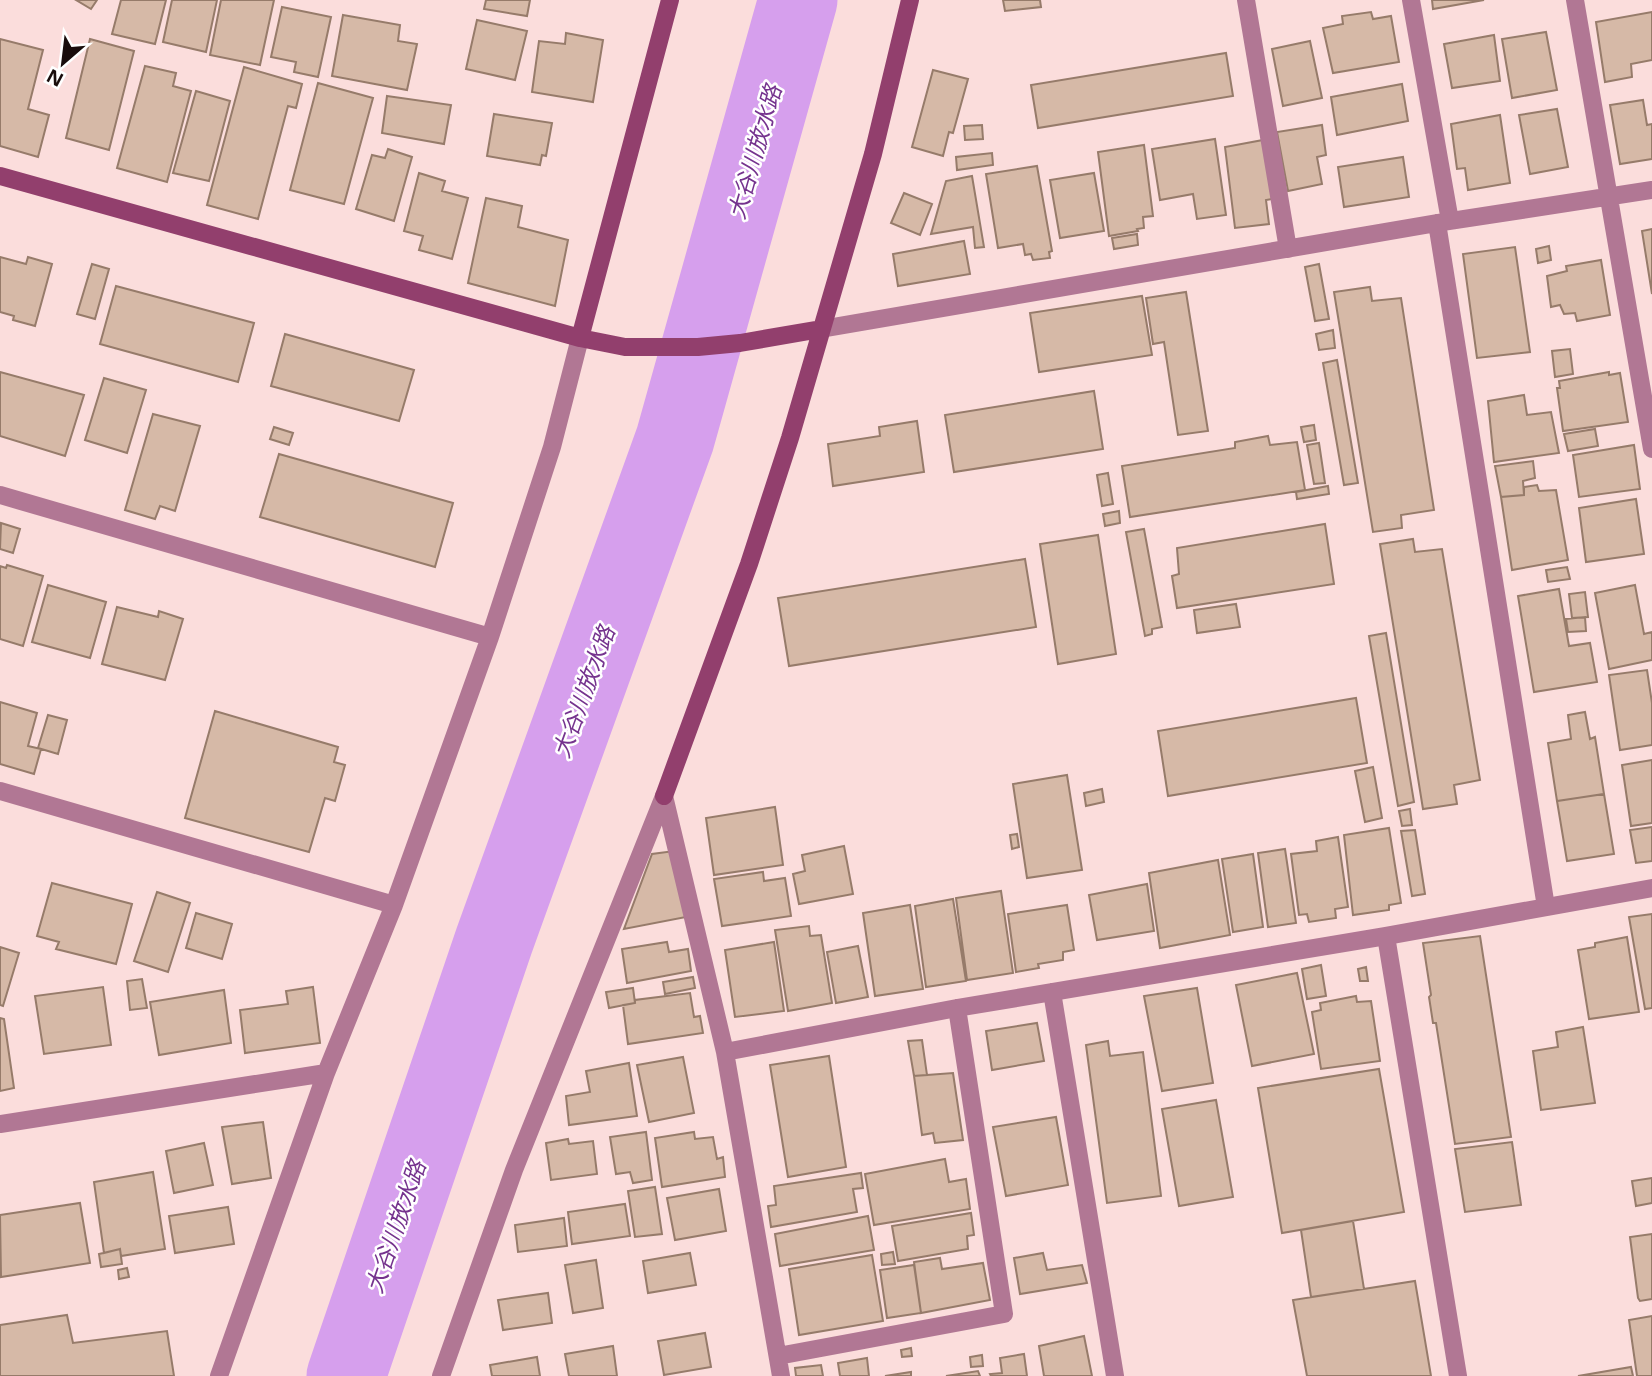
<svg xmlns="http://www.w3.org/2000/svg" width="1652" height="1376" font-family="'Open Sans','Noto Sans JP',sans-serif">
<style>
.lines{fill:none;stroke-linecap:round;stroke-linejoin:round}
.river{stroke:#d69fed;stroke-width:79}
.building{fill:#d6b9a7;stroke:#967b6a;stroke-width:2}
.street{stroke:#b17794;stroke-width:18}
.secondary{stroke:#923f6d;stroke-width:18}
.labels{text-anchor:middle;stroke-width:5;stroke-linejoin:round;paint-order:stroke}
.water-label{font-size:23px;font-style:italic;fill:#75338e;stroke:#fff}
</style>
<rect width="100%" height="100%" fill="#fbdddc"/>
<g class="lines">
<path class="river" d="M346,1376L494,941L675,439L798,0"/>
</g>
<path class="building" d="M76,0H97L91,9Z
M121,0H166L155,44L112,34Z
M172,0H217L206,52L163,42Z
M221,0H274L260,65L210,55Z
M486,0H530L527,16L484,9Z
M1003,0H1040L1041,7L1005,11Z
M1432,0H1484L1433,9Z
M282,7L331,17L318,77L294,72L296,62L271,57Z
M1371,12L1373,19L1391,16L1399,62L1333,73L1323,28L1343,24L1342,16Z
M1652,12V60L1631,64L1632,77L1605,82L1596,22Z
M343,15L400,25L398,41L417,44L407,90L332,76Z
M477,20L527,31L515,80L466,69Z
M1546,32L1557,90L1512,98L1502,39Z
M566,33L603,40L593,102L532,92L539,41L565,44Z
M1494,35L1500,81L1452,88L1444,44Z
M0,39L43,50L28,109L49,115L38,157L0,146Z
M90,39L134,51L109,150L66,138Z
M1310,41L1322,98L1283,106L1272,49Z
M1226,53L1233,96L1038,128L1031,85Z
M145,66L176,73L173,86L191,91L167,182L117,168Z
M244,67L302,84L296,108L288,106L258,219L207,205Z
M933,70L968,79L953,133L949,132L943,156L912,147Z
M318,83L373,98L344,204L290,190Z
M1402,84L1408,121L1337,135L1331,97Z
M196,91L230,101L209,181L173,173Z
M387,96L451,105L444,144L382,133Z
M1643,100L1647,125L1652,124V159L1620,164L1610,105Z
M1557,109L1568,167L1530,174L1519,115Z
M494,114L552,123L546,156L542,155L540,165L487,156Z
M1500,115L1510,183L1468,190L1465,168L1457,169L1451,124Z
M982,125L983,139L965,140L964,126Z
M1322,125L1326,155L1317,157L1322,184L1288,191L1277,132Z
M1215,139L1226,215L1197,219L1193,194L1160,200L1152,149Z
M1263,140L1272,199L1266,200L1269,224L1235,228L1225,147Z
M1144,145L1153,216L1143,217L1144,228L1137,229L1138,231L1109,236L1098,152Z
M388,149L412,157L394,221L356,209L372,155L385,158Z
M992,153L993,165L957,170L956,157Z
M1403,157L1409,197L1344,207L1338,167Z
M1037,166L1052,251L1049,252L1050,258L1033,260L1031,254L1025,255L1023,244L998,248L986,174Z
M419,173L445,181L442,191L468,198L452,259L419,250L423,236L404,231Z
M1094,173L1104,231L1060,238L1050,180Z
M972,176L984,247L975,248L973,227L931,234L946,181Z
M904,193L932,204L920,235L891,223Z
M486,198L522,206L518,227L568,240L555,306L468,283Z
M1652,229V294L1642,231Z
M1137,234L1138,245L1114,249L1112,238Z
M964,241L970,274L898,286L893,254Z
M1549,246L1551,260L1538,263L1536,249Z
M1515,247L1530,352L1477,358L1463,254Z
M0,257L26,264L28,257L52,264L35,326L13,320L14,316L0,312Z
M1601,260L1610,315L1577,321L1575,313L1564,314L1560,305L1551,307L1547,276L1567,271L1566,266Z
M92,264L109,269L95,319L77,314Z
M1319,264L1329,319L1315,321L1305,267Z
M116,286L254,323L238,382L100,344Z
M1370,287L1372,301L1401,298L1434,510L1401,515L1402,528L1373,532L1334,292Z
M1186,292L1208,431L1178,435L1164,342L1153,344L1146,298Z
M1142,296L1152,355L1039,372L1030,313Z
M1333,330L1335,348L1319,350L1316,334Z
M285,334L414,370L399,421L271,386Z
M1570,349L1573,374L1555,377L1552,351Z
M1337,360L1358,483L1344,485L1323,363Z
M0,372L84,395L65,456L0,436Z
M1609,372V375L1620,373L1628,422L1563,431L1557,388H1560L1559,381Z
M104,378L146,390L127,453L85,440Z
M1094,391L1103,449L954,472L945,415Z
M1524,395L1527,415L1551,412L1559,453L1494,462L1488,401Z
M153,414L200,426L175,511L160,506L155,519L125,510Z
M917,421L924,472L833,486L828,444L880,436L879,427Z
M1314,425L1316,440L1304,442L1301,427Z
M274,427L293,433L289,445L270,439Z
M1595,429L1598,446L1568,451L1564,434Z
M1268,436L1270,445L1297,442L1305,490L1130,517L1122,466L1235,448V442Z
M1319,443L1325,483L1314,484L1307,445Z
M1634,445L1640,489L1579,497L1573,455Z
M279,454L453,503L435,567L260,517Z
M1533,461L1535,478L1523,481L1524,495L1501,497L1495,466Z
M1108,473L1113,504L1102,506L1097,475Z
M1537,485L1539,491L1556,490L1568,560L1512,570L1501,497L1524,495V487Z
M1328,486L1329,494L1297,499L1296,492Z
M1636,499L1644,554L1586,562L1579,508Z
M1119,511L1120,523L1105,526L1103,514Z
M1,523L20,529L13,553L0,549Z
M1325,524L1334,584L1177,608L1172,576L1179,574L1177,548Z
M1144,529L1162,627L1152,629V634L1145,636L1126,532Z
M1098,535L1116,654L1058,664L1040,544Z
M1413,539L1415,552L1442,549L1480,780L1454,785L1457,804L1423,809L1380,544Z
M1025,559L1036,627L789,666L778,598Z
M7,565L43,576L23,646L0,639V566L6,568Z
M1567,567L1570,579L1548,582L1546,570Z
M48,585L106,602L90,658L32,642Z
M1635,585L1644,634L1652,632V660L1609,669L1595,593Z
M1559,589L1569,646L1590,643L1597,682L1534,692L1518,596Z
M1585,592L1588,617L1572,618L1569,594Z
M1236,604L1240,627L1197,633L1194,610Z
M117,607L158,617L159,611L183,619L165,680L102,664Z
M1585,617L1586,631L1568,632L1566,619Z
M1386,633L1414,802L1398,806L1369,636Z
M1647,670L1652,703V745L1620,750L1609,675Z
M1356,698L1367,763L1168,796L1158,731Z
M0,702L37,713L28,746L41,749L34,774L0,764Z
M215,711L338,747L334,762L345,765L335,801L325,798L309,852L185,818Z
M1585,712L1590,739L1595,737L1604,794L1557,801L1548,743L1571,739L1568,715Z
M48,715L67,720L58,754L38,748Z
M1652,760V823L1631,826L1622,765Z
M1373,767L1382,818L1365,822L1355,771Z
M1067,775L1082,870L1027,878L1013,784Z
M1102,789L1104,802L1086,806L1084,793Z
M1604,794L1614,854L1567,861L1557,801Z
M775,807L783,865L714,875L706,818Z
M1410,809L1412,825L1402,826L1399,811Z
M1652,827V861L1636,863L1630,830Z
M1389,828L1401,903L1389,905V910L1353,915L1344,835Z
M1415,830L1425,894L1412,896L1401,831Z
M1017,834L1019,847L1012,849L1010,835Z
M1338,837L1348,907L1335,909L1336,918L1309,922L1307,914L1299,915L1291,854L1317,851L1316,841Z
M844,846L853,894L799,904L793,874L805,871L802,855Z
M1285,849L1296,923L1268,927L1258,853Z
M674,851L686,917L624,929L652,854Z
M1253,854L1263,927L1233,932L1222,859Z
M1218,860L1230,935L1160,948L1149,873Z
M763,872L764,881L785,878L791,916L722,926L714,879Z
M52,883L132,904L116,964L56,949L59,942L37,936Z
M1147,884L1154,931L1097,940L1089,895Z
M1001,891L1013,973L967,980L956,898Z
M157,892L190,903L168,972L134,961Z
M953,899L966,981L926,987L915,906Z
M910,905L923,989L875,996L863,913Z
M1067,905L1074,950L1063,952V960L1038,964L1039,968L1016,972L1008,914Z
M196,913L232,924L222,959L186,948Z
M1652,914V1008L1645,1009L1629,917Z
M809,926L810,936L821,935L832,1003L788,1011L775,930Z
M1480,936L1511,1137L1455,1144L1436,1023H1433L1429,997L1431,995L1423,943Z
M1627,937L1639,1012L1589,1019L1578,950L1595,947V943Z
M667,942L669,952L688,949L691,971L627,983L622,949Z
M774,942L784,1011L735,1017L725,950Z
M858,946L868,997L836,1003L827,952Z
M0,947L19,953L3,1006L0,1005Z
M1321,965L1326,996L1307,999L1302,969Z
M1366,967L1368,981H1360L1358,969Z
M1297,973L1314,1054L1252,1066L1236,985Z
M693,977L695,988L665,994L663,982Z
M142,979L147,1008L130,1010L127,981Z
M103,987L111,1045L44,1054L35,996Z
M313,987L320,1043L245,1053L240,1010L288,1004L286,991Z
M633,988L635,1003L609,1008L606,992Z
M1197,988L1213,1083L1162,1091L1144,996Z
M224,990L231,1043L159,1055L150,1002Z
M690,993L694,1017L700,1016L703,1033L628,1044L623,1005L635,1003V1000Z
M1356,996L1357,1002L1371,1001L1380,1061L1321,1069L1312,1012L1321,1010L1320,1003Z
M0,1018L4,1019L14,1088L0,1091Z
M1037,1023L1044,1061L992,1070L986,1031Z
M1583,1027L1595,1103L1541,1110L1533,1051L1558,1047L1556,1032Z
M922,1040L927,1075L914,1076L908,1041Z
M1108,1041L1110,1056L1143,1052L1161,1196L1107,1203L1086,1045Z
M829,1056L846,1167L788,1177L770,1065Z
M683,1057L694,1113L649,1122L637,1065Z
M629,1063L637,1116L569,1125L566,1096L590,1092L586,1071Z
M1379,1069L1404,1212L1282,1233L1258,1088Z
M953,1073L963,1140L935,1143L933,1133L922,1135L914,1076Z
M1216,1100L1233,1197L1179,1206L1162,1109Z
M1056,1117L1068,1185L1006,1196L993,1127Z
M263,1122L271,1178L232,1184L222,1127Z
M646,1132L652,1180L633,1183L630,1172L616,1174L610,1137Z
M694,1132L695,1139L713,1137L717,1159L723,1157L725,1177L662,1187L655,1138Z
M568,1139L569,1144L593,1141L597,1174L551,1180L546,1143Z
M1512,1142L1521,1205L1465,1212L1455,1149Z
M204,1143L213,1185L174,1193L166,1151Z
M945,1159L949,1182L966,1179L970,1209L874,1225L865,1174Z
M153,1172L165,1249L121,1256L120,1249L104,1253L94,1182Z
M861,1173L863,1188L853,1189L857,1212L771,1227L768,1206L776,1205L774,1186Z
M1652,1178V1203L1636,1206L1632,1181Z
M655,1187L662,1234L635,1237L628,1191Z
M719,1189L726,1231L675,1240L667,1198Z
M80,1203L90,1263L1,1277L0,1215Z
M625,1204L630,1236L572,1244L568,1212Z
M228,1207L234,1244L175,1253L169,1216Z
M971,1213L974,1235L967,1236L968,1249L898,1261L892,1226Z
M868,1216L874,1250L780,1266L775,1234Z
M564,1218L567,1246L518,1252L515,1225Z
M1353,1221L1364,1289L1311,1297L1301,1230Z
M1652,1234V1299L1640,1301L1638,1298L1630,1237Z
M120,1249L122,1264L101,1267L99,1254Z
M893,1252L895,1264L882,1265L881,1254Z
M690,1253L696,1285L648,1293L643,1261Z
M1043,1253L1047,1270L1082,1265L1087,1283L1020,1294L1014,1258Z
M872,1255L883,1321L799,1335L789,1269Z
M940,1258L942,1269L983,1263L990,1300L921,1313L914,1262Z
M596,1260L603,1308L573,1313L565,1265Z
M914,1265L921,1313L887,1318L880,1270Z
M127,1268L129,1277L119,1279L118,1270Z
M1415,1281L1431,1376H1307L1293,1300Z
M548,1293L552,1323L503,1330L498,1300Z
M67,1315L73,1343L167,1331L174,1376H0V1325Z
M1652,1316V1376H1637L1629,1320Z
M705,1333L711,1367L664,1375L658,1341Z
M1084,1336L1092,1376H1044L1039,1346Z
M613,1346L617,1376H569L565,1354Z
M911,1348L912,1356L902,1357L901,1350Z
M1024,1354L1027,1376H991L990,1374L1002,1373L1000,1358Z
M982,1355L983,1366L971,1367L970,1357Z
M537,1357L540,1376H492L490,1365Z
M867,1358L869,1376H840L838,1363Z
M821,1365L823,1376H796L795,1368Z
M1631,1367L1633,1376H1578Z
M978,1371L980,1376H946Z
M911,1372V1376H885Z"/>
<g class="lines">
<path class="street" d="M1246,0L1288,249
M1411,0L1450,221
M1575,0L1652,449
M1437,223L1546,907
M821,329L1437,223L1652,190
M0,495L490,637
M0,791L394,905
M664,796L725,1052L781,1376
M1386,936L1458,1376
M1052,992L1115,1376
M725,1052L957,1008L1386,936L1652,888
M0,1124L326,1073
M778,1356L1004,1314L957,1008
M219,1376L326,1073L394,905L490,637L552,447L580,338
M441,1376L514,1170L664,796"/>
<path class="secondary" d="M0,176L580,338L625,347H698L740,343L821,329
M580,338L670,0
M664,796L749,564L790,438L873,154L910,0"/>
</g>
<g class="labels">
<g class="water-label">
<text transform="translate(755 152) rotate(-74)" y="8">大谷川放水路</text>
<text transform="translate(584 692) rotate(-70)" y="8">大谷川放水路</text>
<text transform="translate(396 1227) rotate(-71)" y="8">大谷川放水路</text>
</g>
</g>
<g transform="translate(63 63) rotate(208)" stroke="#ffffff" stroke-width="5" paint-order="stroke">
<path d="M0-5L12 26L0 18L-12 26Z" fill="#190d0c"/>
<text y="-10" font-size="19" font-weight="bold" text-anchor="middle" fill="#190d0c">N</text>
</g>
</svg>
